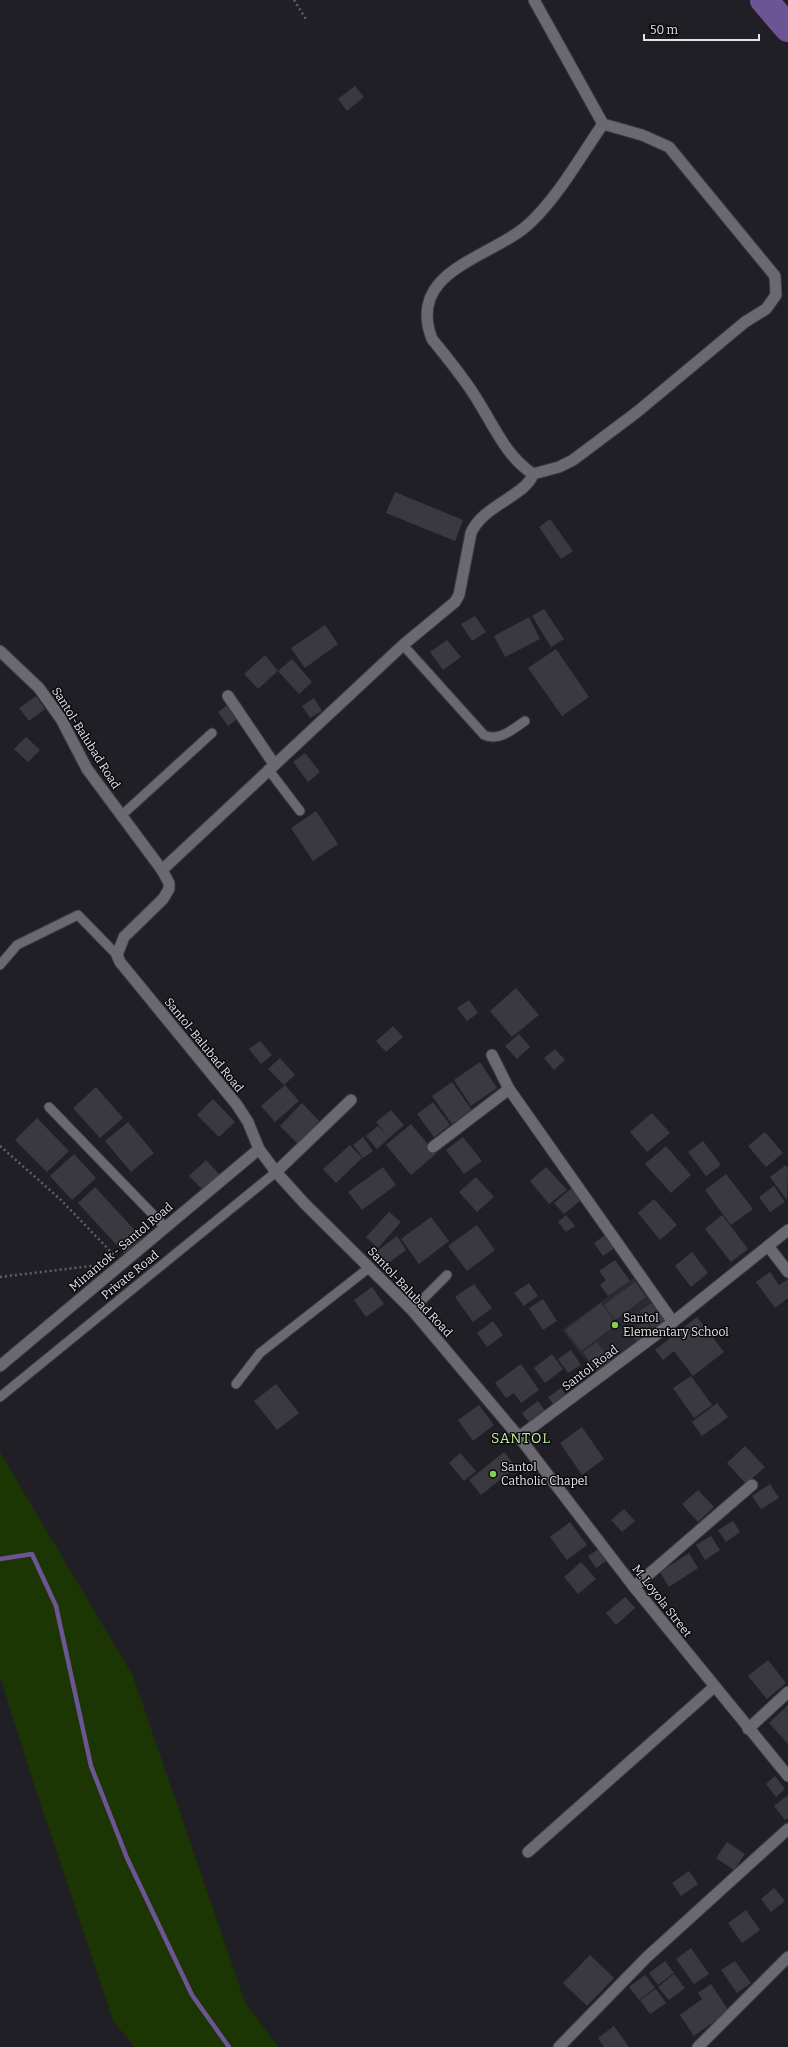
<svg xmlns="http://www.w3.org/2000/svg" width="788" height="2047" font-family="Bitter,serif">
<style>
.built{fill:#2c2834}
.green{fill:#1b3602}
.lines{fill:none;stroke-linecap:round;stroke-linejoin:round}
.stream{stroke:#6c5594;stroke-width:4.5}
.river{stroke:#6c5594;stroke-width:28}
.building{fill:#3b3940}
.service-casing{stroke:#3b393f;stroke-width:11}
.minor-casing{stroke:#3b393f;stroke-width:13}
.tertiary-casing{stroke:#3b393f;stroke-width:13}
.path{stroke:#616066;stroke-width:2.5;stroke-dasharray:2 3;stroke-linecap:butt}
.service{stroke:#6a6870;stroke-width:9}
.minor{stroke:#6a6870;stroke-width:11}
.tertiary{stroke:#6a6870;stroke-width:11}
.poi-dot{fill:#85cf4c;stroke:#0a0a0c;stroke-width:1.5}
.labels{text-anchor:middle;stroke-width:3;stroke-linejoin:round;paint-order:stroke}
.street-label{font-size:12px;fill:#e4e3e7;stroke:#0a0a0c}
.poi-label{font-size:12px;fill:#e4e3e7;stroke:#0a0a0c;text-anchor:start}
.quarter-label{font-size:14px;letter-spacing:1px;fill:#c2eca8;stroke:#0a0a0c}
</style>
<rect width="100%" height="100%" fill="#211f26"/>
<path class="built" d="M635,1277L668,1321L597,1375L562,1330Z"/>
<path class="green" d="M0,1452L133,1676L245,2002L278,2047H134L113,2020L33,1781L0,1677Z"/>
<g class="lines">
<path class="stream" d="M0,1559L32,1554L56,1606L91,1766L127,1858L192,1995L229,2047"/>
<path class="river" d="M764,0L788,28"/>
</g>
<path class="building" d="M355,86L364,97L347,111L338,99Z
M395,492L463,520L455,541L386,513Z
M550,519L573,551L561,559L539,527Z
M544,609L564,639L551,647L532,616Z
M475,616L486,632L472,641L461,624Z
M529,617L540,639L505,657L494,636Z
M325,625L338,644L305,668L291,648Z
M447,640L461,657L443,670L430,652Z
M556,649L589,697L562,716L528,668Z
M265,655L278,671L258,689L244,674Z
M292,659L312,682L299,694L278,671Z
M36,696L45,709L29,721L19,708Z
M314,698L322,711L310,718L302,706Z
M230,703L240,717L228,726L218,712Z
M26,737L40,750L28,762L14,749Z
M305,753L320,772L308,782L293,762Z
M316,811L338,844L313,861L291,828Z
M516,988L539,1015L512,1037L490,1011Z
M469,1000L478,1013L467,1021L457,1008Z
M393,1026L403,1037L386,1052L376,1041Z
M519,1034L530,1047L517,1059L505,1046Z
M260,1041L272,1055L261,1064L249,1049Z
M555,1049L565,1060L554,1070L544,1058Z
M280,1058L295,1075L284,1085L268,1069Z
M480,1062L497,1088L471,1106L454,1080Z
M452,1082L472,1110L452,1124L432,1096Z
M285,1085L299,1101L275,1122L261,1106Z
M96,1087L123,1118L100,1138L73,1108Z
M213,1099L235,1122L219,1137L197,1115Z
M433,1102L450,1125L434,1137L417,1114Z
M302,1103L322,1124L300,1146L280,1126Z
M391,1110L404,1125L389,1138L376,1122Z
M652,1113L670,1133L647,1152L630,1132Z
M37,1118L69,1151L47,1172L15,1140Z
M128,1122L154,1153L131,1172L105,1141Z
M411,1124L436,1154L411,1175L386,1145Z
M378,1126L389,1138L377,1149L366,1136Z
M765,1132L783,1153L766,1167L748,1146Z
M363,1137L373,1151L363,1158L353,1145Z
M463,1137L482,1161L464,1174L446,1150Z
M703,1141L721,1165L706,1176L688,1152Z
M350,1145L362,1158L336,1183L323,1169Z
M666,1146L691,1175L671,1193L645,1164Z
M74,1154L96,1178L72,1200L50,1176Z
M206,1160L220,1175L204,1191L189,1176Z
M786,1165L788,1168L787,1200L770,1177Z
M383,1167L396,1185L362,1210L348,1192Z
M546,1167L567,1190L549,1204L530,1181Z
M726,1174L753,1209L731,1225L705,1190Z
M476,1177L494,1197L477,1212L459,1192Z
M774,1186L785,1202L770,1212L759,1197Z
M95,1187L142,1238L125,1254L78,1203Z
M572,1188L582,1199L564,1214L554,1203Z
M654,1199L677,1225L660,1240L638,1213Z
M389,1212L401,1222L378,1248L366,1237Z
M566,1215L575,1226L566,1232L558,1222Z
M722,1215L748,1249L731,1262L705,1229Z
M431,1217L449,1241L419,1264L401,1239Z
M477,1225L495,1250L467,1271L448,1246Z
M607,1234L616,1247L603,1256L594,1243Z
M397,1236L406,1250L387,1264L377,1251Z
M692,1252L708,1273L691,1287L675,1266Z
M615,1260L630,1281L608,1296L600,1285L606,1280L599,1271Z
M770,1272L779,1285L788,1279V1298L775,1308L756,1282Z
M635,1282L646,1297L615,1320L604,1305Z
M529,1283L538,1296L524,1306L514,1293Z
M474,1284L492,1308L473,1322L455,1297Z
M372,1287L384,1304L366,1317L354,1300Z
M543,1299L557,1321L543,1330L529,1308Z
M653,1302L666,1319L653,1329L640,1311Z
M601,1303L617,1324L581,1351L565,1330Z
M697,1317L724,1352L693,1376L674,1351L663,1360L655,1350Z
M493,1321L503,1335L487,1347L477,1333Z
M645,1321L652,1330L637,1342L630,1333Z
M597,1342L611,1363L598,1373L583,1352Z
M571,1350L581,1365L568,1373L558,1359Z
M552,1354L563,1369L545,1383L534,1368Z
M521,1364L539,1390L521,1403L514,1393L506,1398L495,1383Z
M691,1376L712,1405L694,1418L673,1388Z
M276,1384L299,1413L277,1430L254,1401Z
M561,1388L568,1398L555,1407L548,1397Z
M538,1401L546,1412L530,1424L522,1413Z
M717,1403L728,1417L702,1436L692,1422Z
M479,1405L494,1425L473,1441L458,1420Z
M582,1427L604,1459L582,1475L560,1443Z
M745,1446L765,1467L746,1484L727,1463Z
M504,1452L516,1467L481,1495L469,1480Z
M460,1453L476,1471L464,1481L449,1463Z
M770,1484L779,1498L761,1509L752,1496Z
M698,1490L714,1507L698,1522L682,1504Z
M624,1509L635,1521L622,1532L611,1520Z
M733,1521L740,1532L726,1542L718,1530Z
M570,1522L587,1545L567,1560L550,1537Z
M711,1536L720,1550L705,1560L696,1545Z
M600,1548L608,1560L596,1568L588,1556Z
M689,1553L698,1568L669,1587L660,1572Z
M581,1562L596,1579L578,1594L564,1577Z
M625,1597L635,1608L616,1625L606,1613Z
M768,1660L786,1683L767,1699L748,1676Z
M788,1705V1744L769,1723Z
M775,1776L785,1789L776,1797L766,1784Z
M788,1795V1818L785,1820L774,1806Z
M727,1842L745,1854L734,1870L716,1858Z
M689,1871L698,1884L681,1896L672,1883Z
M774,1888L785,1901L771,1912L761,1899Z
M746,1910L760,1930L742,1943L728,1923Z
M691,1948L709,1974L694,1984L676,1959Z
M590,1955L614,1978L587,2006L563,1983Z
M665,1961L674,1973L658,1985L649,1973Z
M735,1961L751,1983L737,1993L721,1970Z
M674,1974L685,1988L669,2000L658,1987Z
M645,1975L655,1988L639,2000L629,1987Z
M711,1984L729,2011L694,2036L680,2015L702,1999L698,1993Z
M656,1989L666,2003L650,2014L640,2000Z
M614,2026L629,2047H604L598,2038Z"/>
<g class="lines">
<defs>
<path id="service" d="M403,645L484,735C499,742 513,729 525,721
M268,769L300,811
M122,815L212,733
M0,965L17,945L78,915L117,955
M49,1107L165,1227
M412,1310L447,1275
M236,1384L260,1353L370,1267
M0,1397L276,1172"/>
<path id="minor" d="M534,0L603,124L642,135L669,147L775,276L776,295L766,309L745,322L637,412L573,460L559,467L533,474C506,456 495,428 478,401C465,379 448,359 432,339C405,269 494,258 531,222C560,194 580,157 603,124
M228,696L274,764
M162,870L403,645L455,602L459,595L471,533C482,506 527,495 533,474
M492,1055L509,1089L673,1322
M433,1147L509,1089
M276,1172L351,1100
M768,1246L788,1272
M634,1587L752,1485
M748,1729L788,1692
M528,1852L714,1687
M559,2047L647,1957L788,1829
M698,2047L788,1957"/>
<path id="tertiary" d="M0,651L39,688L61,719L87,769L162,870L169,883V889L163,899L124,937L117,955L120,962L237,1105L248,1122L259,1149L276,1172L304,1203L412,1310L519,1437L634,1587L788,1776
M0,1366L259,1149
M519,1437L673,1322L788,1230"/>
</defs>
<use href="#service" class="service-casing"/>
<use href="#minor" class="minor-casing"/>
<use href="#tertiary" class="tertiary-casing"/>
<path class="path" d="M294,0L307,21
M0,1146L60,1199L114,1255
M0,1277L99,1265"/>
<use href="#service" class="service"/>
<use href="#minor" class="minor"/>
<use href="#tertiary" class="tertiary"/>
</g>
<g class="poi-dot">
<circle cx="615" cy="1325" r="4"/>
<circle cx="493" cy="1474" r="4"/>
</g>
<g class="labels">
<g class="street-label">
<text transform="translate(86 738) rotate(58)" y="4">Santol-Balubad Road</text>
<text transform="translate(204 1045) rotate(51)" y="4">Santol-Balubad Road</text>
<text transform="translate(121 1247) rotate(-40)" y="4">Minantok - Santol Road</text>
<text transform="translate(130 1275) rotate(-39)" y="4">Private Road</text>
<text transform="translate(410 1292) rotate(47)" y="4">Santol-Balubad Road</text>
<text transform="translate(590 1368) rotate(-37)" y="4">Santol Road</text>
<text transform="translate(662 1601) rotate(52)" y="4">M. Loyola Street</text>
</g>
<g class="poi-label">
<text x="623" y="1322">Santol<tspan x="623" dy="14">Elementary School</tspan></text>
<text x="501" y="1471">Santol<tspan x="501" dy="14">Catholic Chapel</tspan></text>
</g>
<g class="quarter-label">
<text x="521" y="1443">SANTOL</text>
</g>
</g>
<path d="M644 34v6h115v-6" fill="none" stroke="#e4e3e7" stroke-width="2"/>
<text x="650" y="34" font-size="12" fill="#e4e3e7" stroke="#0a0a0c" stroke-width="3" paint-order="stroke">50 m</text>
</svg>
